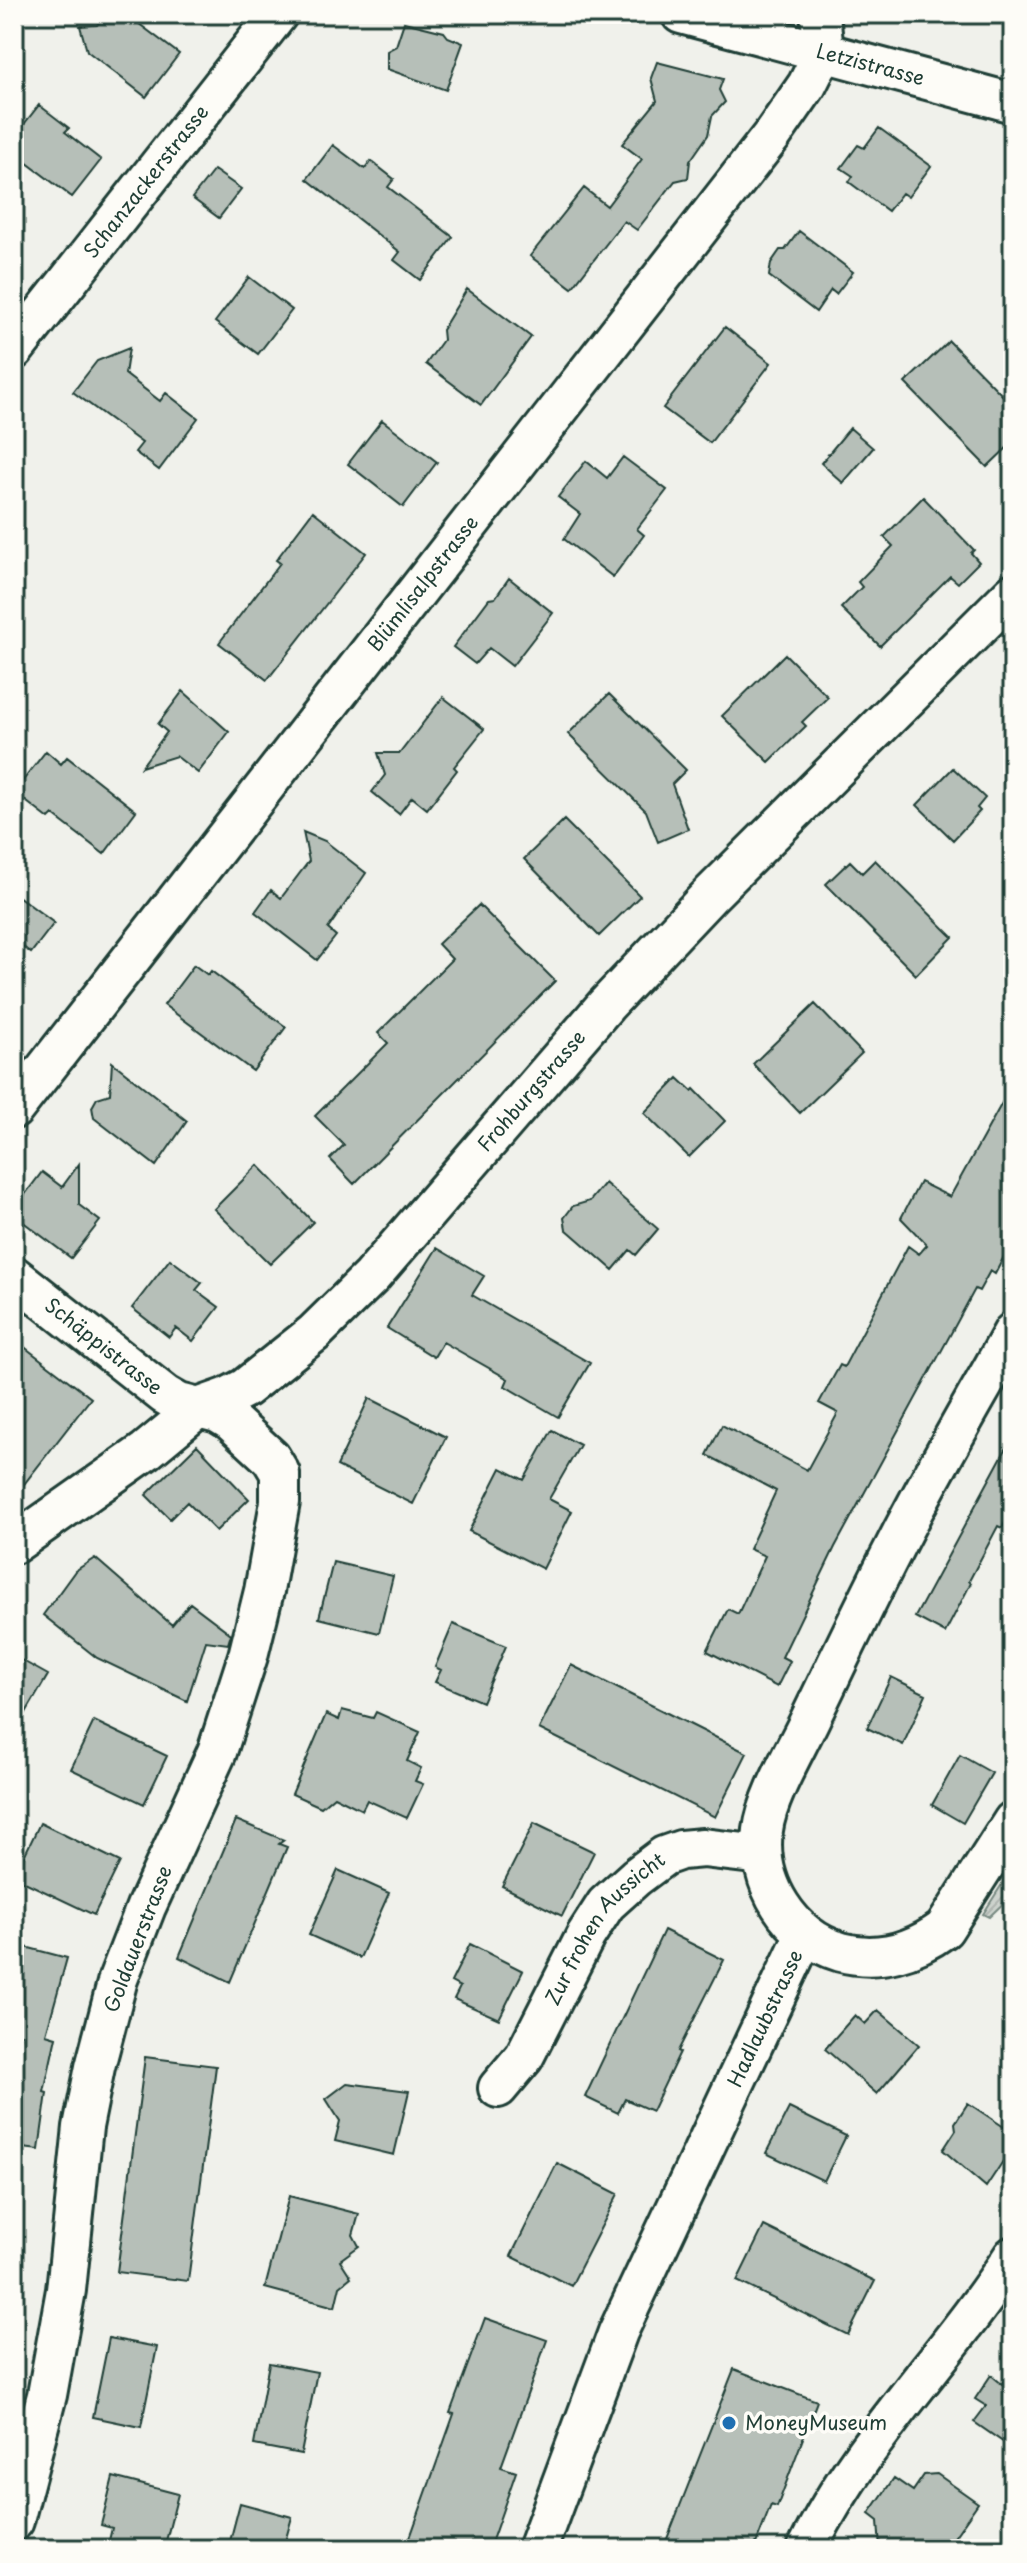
<svg xmlns="http://www.w3.org/2000/svg" width="1027" height="2563" font-family="'Playpen Sans',sans-serif">
<style>
.garden{fill:url(#garden-furrows);stroke:#768880;stroke-width:2}
.building{fill:#b6bfb8;stroke:#1f3d34;stroke-width:2}
.lines{fill:none;stroke-linecap:round;stroke-linejoin:round}
.minor-casing{stroke:#1f3d34;stroke-width:44}
.minor{stroke:#fdfcf7;stroke-width:38}
.poi-dot{fill:#1f6fb2;stroke:#fdfcf7;stroke-width:3}
.labels{text-anchor:middle;stroke-width:7;stroke-linejoin:round;paint-order:stroke}
.street-label{font-size:20px;fill:#1f3d34;stroke:#fdfcf7}
.poi-label{font-size:20px;fill:#1f3d34;stroke:#fdfcf7;text-anchor:start}
</style>
<defs>
<pattern id="garden-furrows" width="10" height="10" patternUnits="userSpaceOnUse" patternTransform="scale(2)"><rect width="10" height="10" fill="#cdd3cd"/><path d="M-1 1l2-2M0 10L10 0M9 11l2-2" fill="none" stroke="#b0b6b1"/></pattern>
</defs>
<rect width="100%" height="100%" fill="#f0f1eb"/>
<filter id="ink" filterUnits="userSpaceOnUse"><feTurbulence type="fractalNoise" baseFrequency=".0125" numOctaves="2"/><feDisplacementMap in="SourceGraphic" scale="16" xChannelSelector="R" yChannelSelector="G"/><feConvolveMatrix kernelMatrix="1 2 1 2 8 2 1 2 1" color-interpolation-filters="sRGB"/></filter>
<g filter="url(#ink)">
<path class="garden" d="M1013,1867V1894L989,1917L983,1914Z"/>
<path class="building" d="M106,14H126L179,54L146,97L87,51L80,26L97,25Z
M404,22L444,32L448,37L463,43L446,90L387,69V51L396,46Z
M657,62L723,79L719,90L725,102L712,116L708,135L690,161L688,178L675,181L637,230L624,221L572,288L530,256L584,188L607,206L642,159L622,144L657,101L651,78Z
M39,105L69,128L65,132L101,160L72,197L14,153V137Z
M879,128L931,166L908,197L902,193L888,211L849,182L853,176L841,168L858,145L864,148Z
M333,145L365,169L371,161L394,179L388,187L453,237L420,280L394,260L400,252L307,179Z
M214,170L241,189L219,218L192,198Z
M799,231L853,272L836,294L831,290L816,312L769,276L771,263L780,250H785Z
M249,277L292,310L258,354L215,322Z
M467,289L531,337L481,405L426,364L443,340L442,330Z
M725,327L771,363L710,443L663,408Z
M949,341L1013,406V442L987,467L905,383Z
M129,348L125,374L160,401L166,393L198,418L159,470L135,452L142,443L73,392L97,361Z
M382,420L437,462L403,507L348,464Z
M850,428L873,448L843,483L821,463Z
M623,457L667,490L637,529L644,535L613,577L564,539L580,514L558,497L586,461L607,478Z
M923,497L974,550L971,553L979,562L958,583L950,576L880,646L841,608L862,587L858,582L893,546L884,537Z
M313,511L366,553L267,680L219,643L280,563L276,560Z
M509,578L553,613L512,666L489,648L475,664L453,647L489,599L495,598Z
M785,654L828,697L802,722L806,726L769,762L722,716Z
M183,691L229,732L198,773L176,756L141,767L167,732L158,724Z
M609,694L686,770L672,784L688,829L658,842L646,811L568,734Z
M443,697L484,729L454,767L457,770L427,809L412,797L399,814L372,792L385,775L378,753H400Z
M46,751L61,764L67,757L136,811L104,854L53,815L49,819L14,792Z
M953,768L985,798L977,808L980,811L953,840L917,805Z
M564,820L640,896L599,936L524,859Z
M303,832L325,841L366,873L328,929L336,936L317,960L255,912L271,890L281,898L309,861Z
M875,860L953,937L916,975L826,884L850,861L862,873Z
M14,893L54,923L31,953L14,940Z
M479,905L555,981L354,1184L330,1159L344,1145L315,1116L388,1043L378,1033L452,959L438,944Z
M194,965L208,975L211,971L286,1027L253,1071L164,1005Z
M815,1004L862,1053L800,1113L753,1064Z
M112,1062L187,1121L156,1166L94,1118L92,1107L97,1098L110,1094Z
M678,1078L692,1091L694,1089L725,1121L689,1157L644,1113Z
M1013,1083V1239L995,1274L990,1271L979,1291L975,1289L835,1547L782,1657L790,1661L777,1687L707,1651L728,1609L738,1614L765,1556L749,1549L776,1491L707,1455L722,1425L807,1470L838,1413L819,1403L840,1365L844,1367L908,1246L919,1254L927,1245L901,1218L920,1182L950,1197Z
M79,1164V1205L100,1221L71,1258L14,1215V1209L42,1172L62,1187Z
M258,1165L313,1222L270,1264L214,1209Z
M605,1183L658,1229L636,1255L630,1250L613,1270L566,1229L564,1218L573,1206L590,1201Z
M437,1248L484,1276L472,1295L590,1363L558,1417L505,1386L508,1379L443,1342L434,1357L387,1328Z
M170,1259L202,1283L196,1290L219,1307L193,1341L176,1328L169,1337L132,1308Z
M14,1339L91,1398L14,1497Z
M369,1398L446,1437L413,1504L337,1466Z
M552,1430L580,1445L549,1499L572,1511L543,1569L469,1531L501,1468L524,1480Z
M1013,1436V1509L1002,1528L998,1526L969,1581L971,1583L945,1633L915,1617Z
M197,1445L249,1499L216,1531L187,1502L170,1519L146,1495Z
M95,1558L172,1625L190,1603L231,1634L228,1644L206,1641L187,1701L97,1658L43,1615L75,1571Z
M333,1562L393,1576L379,1633L319,1618Z
M453,1624L506,1646L482,1702L435,1682L441,1670L435,1667Z
M14,1656L48,1675L14,1733Z
M571,1665L747,1753L715,1817L539,1729Z
M891,1677L926,1694L903,1745L867,1728Z
M342,1710L373,1718L376,1712L420,1732L407,1761L421,1768L415,1781L423,1784L407,1818L367,1800L362,1810L334,1796L321,1807L292,1794L326,1714L339,1720Z
M94,1721L167,1756L144,1804L71,1769Z
M960,1755L992,1773L963,1823L932,1805Z
M236,1820L284,1840L279,1844L287,1847L230,1982L179,1957Z
M40,1823L120,1862L94,1915L14,1877Z
M534,1823L594,1852L562,1916L502,1886Z
M338,1870L389,1893L360,1958L309,1935Z
M664,1930L724,1960L678,2051L680,2052L652,2111L625,2099L618,2113L585,2097Z
M14,1944L67,1958L46,2034L56,2037L44,2092L47,2093L39,2150L14,2147V2090L21,2034L14,2032Z
M470,1944L523,1971L499,2019L454,1999L460,1987L451,1982Z
M878,2010L919,2045L877,2094L825,2049L855,2015L865,2024Z
M145,2057L216,2066L188,2281L117,2272Z
M347,2083L409,2091L394,2155L335,2141L340,2121L326,2099Z
M968,2103L1013,2133V2146L986,2187L943,2150L956,2130L955,2123Z
M789,2108L846,2136L824,2181L766,2153Z
M557,2163L618,2194L571,2286L511,2256Z
M289,2196L359,2214L353,2235L359,2246L340,2260L351,2277L340,2286L335,2307L265,2288Z
M764,2226L875,2281L848,2335L737,2281Z
M485,2318L547,2340L501,2467L516,2472L489,2549H406L454,2414L450,2413Z
M109,2338L157,2347L141,2427L93,2417Z
M269,2363L317,2372L301,2454L254,2445Z
M1013,2368V2449L974,2422L986,2406L975,2399L991,2375L1002,2384Z
M734,2369L817,2401L777,2507L771,2505L754,2549H663Z
M937,2474L978,2503L946,2549H880L878,2521L869,2514L894,2478L913,2491L924,2475Z
M113,2477L178,2494L164,2549H107L112,2528L101,2525Z
M240,2503L292,2517L283,2549H228Z"/>
<g class="lines">
<defs>
<g id="minor">
<path id="s1" d="M681,14L1013,103"/>
<path d="M820,14L824,51"/>
<path id="s2" d="M14,350L278,14"/>
<path id="s3" d="M14,1109L773,134L807,85L824,51"/>
<path id="s4" d="M14,1276L165,1395L179,1403L218,1413L231,1421L271,1458L280,1473V1502L264,1591L248,1656L217,1752L146,1907L118,1979L95,2067L83,2127L66,2290L47,2395L14,2521"/>
<path d="M1013,1332C973,1404 930,1476 893,1550C865,1604 839,1659 813,1713C798,1746 767,1796 763,1830C756,1883 790,1937 841,1952C878,1962 914,1951 944,1929L1013,1821"/>
<path id="s5" d="M14,1544L146,1451L198,1408L226,1398L245,1388L314,1333L371,1277L606,1005L711,894L1013,593"/>
<path id="s6" d="M498,2088L524,2057L586,1935L606,1904L636,1877L664,1856L681,1850L703,1848L762,1855"/>
<path id="s7" d="M537,2549L618,2332L805,1934"/>
<path d="M807,2549C859,2441 949,2356 1013,2256"/>
</g>
</defs>
<use href="#minor" class="minor-casing"/>
<use href="#minor" class="minor"/>
</g>
</g>
<circle class="poi-dot" cx="729" cy="2423" r="8"/>
<g class="labels">
<g class="street-label">
<text dy="7" stroke="none"><textPath href="#s1" startOffset="196">Letzistrasse</textPath></text>
<text dy="7" stroke="none"><textPath href="#s2" startOffset="214">Schanzackerstrasse</textPath></text>
<text dy="7" stroke="none"><textPath href="#s3" startOffset="666">Blümlisalpstrasse</textPath></text>
<text dy="7" stroke="none"><textPath href="#s5" startOffset="694">Frohburgstrasse</textPath></text>
<text dy="7" stroke="none"><textPath href="#s4" startOffset="114">Schäppistrasse</textPath></text>
<text dy="7" stroke="none"><textPath href="#s6" startOffset="194">Zur frohen Aussicht</textPath></text>
<text transform="translate(138 1939) rotate(-69)" y="7">Goldauerstrasse</text>
<text dy="7" stroke="none"><textPath href="#s7" startOffset="578">Hadlaubstrasse</textPath></text>
</g>
<g class="poi-label">
<text x="745" y="2430">MoneyMuseum</text>
</g>
</g>
<rect width="1027" height="2563" fill="none" stroke="#fdfcf7" stroke-width="48"/>
<rect x="24" y="24" width="979" height="2515" fill="none" stroke="#1f3d34" stroke-width="3" filter="url(#ink)"/>
</svg>
